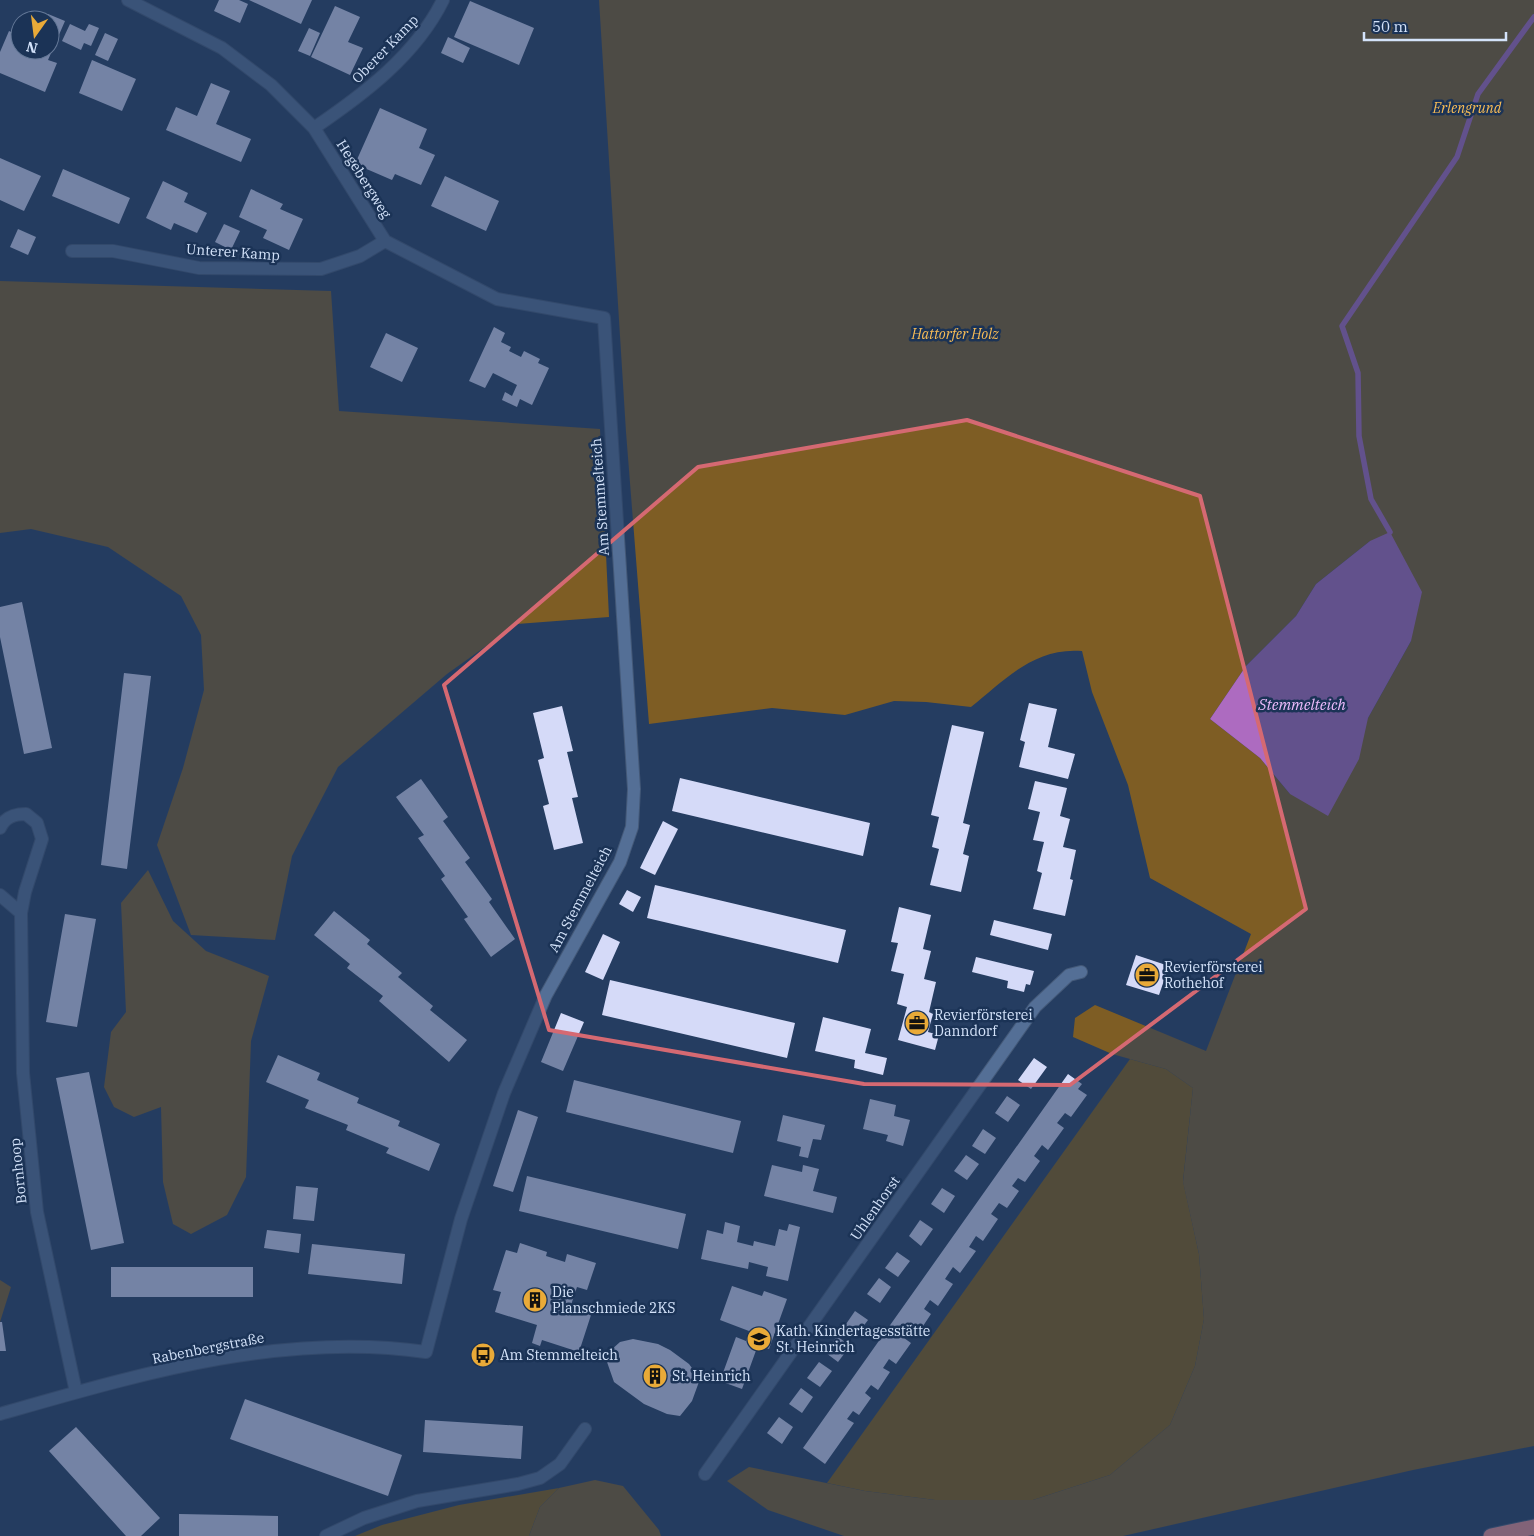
<svg xmlns="http://www.w3.org/2000/svg" width="1534" height="1536" font-family="'IBM Plex Serif',serif">
<style>
.green{fill:#875e0d}
.forest{fill:#7e5d24;fill-rule:evenodd}
.water{fill:#ad6bc0}
.lines{fill:none;stroke-linecap:round;stroke-linejoin:round}
.stream{stroke:#ad6bc0;stroke-width:5.5}
.building{fill:#d5daf8}
.minor-casing{stroke:#445978;stroke-width:14}
.highway-casing{stroke:#445978;stroke-width:17}
.minor{stroke:#546f96;stroke-width:12}
.highway{stroke:#f49396;stroke-width:15}
.marked{fill:none;stroke:#d56972;stroke-width:4;stroke-linejoin:round}
.labels{text-anchor:middle;stroke-width:5;stroke-linejoin:round;paint-order:stroke}
.street-label{font-size:14px;fill:#d4e3fa;stroke:#1b3356}
.park-label{font-size:14px;font-style:italic;fill:#f8bc55;stroke:#1b3356}
.poi-label{font-size:14px;fill:#d4e3fa;stroke:#1b3356;text-anchor:start}
.water-label{font-size:15px;font-style:italic;fill:#edbbfc;stroke:#1b3356}
</style>
<rect width="100%" height="100%" fill="#253d61"/>
<path class="green" d="M1130,1059L1166,1069L1193,1088L1183,1181L1199,1254L1204,1319L1195,1366L1170,1425L1110,1475L1033,1500H935L865,1491L827,1483Z
M559,1488L540,1507L529,1536H355L382,1525L459,1505Z"/>
<path class="forest" d="M599,0H1534V1446L1413,1470L1123,1536H844L768,1510L727,1481L749,1467L865,1491L935,1500H1033L1110,1475L1170,1425L1195,1366L1204,1319L1199,1254L1183,1182L1193,1088L1166,1069L1112,1054L1073,1037L1075,1018L1095,1005L1206,1051L1251,934L1150,878L1128,785L1092,692L1082,651C1034,647 1005,680 971,707L926,702L894,701L845,715L772,708L649,724L626,432ZM1370,541L1411,641L1368,718L1290,794L1260,758L1210,719L1246,666L1296,616L1316,584Z
M0,281L331,291L339,411L600,429L609,617L517,624L447,674L338,767L292,856L275,940L191,935L157,845L183,768L204,690L201,635L181,596L108,547L31,529L0,533Z
M148,870L173,921L206,951L269,976L251,1041L246,1177L227,1215L191,1234L173,1224L163,1182L161,1107L134,1117L114,1107L104,1087L111,1032L126,1012L121,903Z
M0,1280L11,1287L0,1322Z
M595,1480L623,1486L659,1530L661,1536H529L540,1507L559,1488Z"/>
<path class="water" d="M1390,532L1422,592L1411,641L1368,718L1359,759L1328,816L1290,794L1260,758L1210,719L1246,666L1296,616L1316,584L1370,541Z"/>
<g class="lines">
<path class="stream" d="M1390,532L1371,499L1359,436L1358,373L1342,326L1457,157L1478,94L1534,17"/>
</g>
<path class="building" d="M219,0H239L248,4L240,23L214,11Z
M249,0H312L301,24Z
M470,1L534,28L519,65L454,37Z
M335,6L360,17L348,42L363,48L350,75L311,57Z
M48,14L65,21L48,60L57,63L45,92L0,73V52L9,31L20,36V50H50V20H46Z
M70,24L85,31L89,24L99,28L91,46L84,43L81,50L62,41Z
M309,28L320,33L310,56L298,51Z
M105,33L118,39L108,61L95,55Z
M448,37L470,48L463,63L441,53Z
M92,60L136,79L122,111L79,93Z
M211,83L230,91L216,124L251,139L241,162L166,130L176,107L197,116Z
M380,108L427,129L419,148L435,155L421,185L395,174L392,180L355,164Z
M0,158L41,176L24,211L0,200Z
M63,169L130,198L119,224L52,196Z
M445,176L499,201L486,231L431,206Z
M163,181L188,193L184,202L207,213L197,233L174,223L171,230L146,218Z
M251,189L283,204L280,209L303,219L289,250L263,238L267,230L239,217Z
M224,224L240,231L231,250L215,242Z
M18,229L36,237L28,255L10,247Z
M494,327L505,333L501,342L511,347L509,351L521,357L524,351L540,359L538,363L549,368L532,405L520,399L517,407L502,400L505,392L512,396L517,385L493,373L485,388L469,381Z
M386,333L418,348L402,382L370,367Z
M22,602L52,748L24,754L0,637V607Z
M124,673L151,676L127,869L101,865Z
M1029,703L1057,709L1048,747L1075,754L1068,779L1019,767L1025,742L1020,740Z
M562,706L573,751L567,752L578,797L572,798L583,843L554,850L543,806L549,804L538,760L544,758L533,713Z
M952,725L984,732L963,823L970,825L963,854L969,856L961,892L930,885L939,849L932,847L939,817L931,815Z
M680,778L870,823L863,856L672,811Z
M421,779L448,817L443,821L470,858L465,862L492,899L489,902L515,939L491,957L464,919L468,917L441,879L445,876L418,838L424,835L396,797Z
M1035,781L1067,788L1060,816L1070,819L1063,847L1076,850L1070,879L1073,880L1065,916L1033,909L1042,873L1037,871L1044,842L1033,840L1040,812L1028,809Z
M663,821L678,829L655,875L640,868Z
M655,885L846,930L838,963L647,918Z
M627,890L641,897L633,912L619,904Z
M899,907L931,915L923,949L931,951L924,979L936,982L929,1012L933,1014L928,1032L939,1035L935,1050L898,1040L907,1007L897,1004L904,974L891,971L898,943L891,942Z
M334,911L370,940L367,944L402,973L398,977L433,1006L430,1010L467,1040L449,1062L379,1001L383,996L347,968L350,964L314,935Z
M65,914L96,919L77,1027L46,1022Z
M994,920L1052,934L1048,950L990,935Z
M603,934L620,942L603,980L585,972Z
M1136,955L1169,966L1159,995L1126,985Z
M976,957L1034,971L1030,985L1026,984L1024,992L1007,988L1008,981L972,972Z
M610,980L795,1023L787,1058L602,1015Z
M561,1013L584,1022L563,1071L541,1062Z
M823,1017L871,1029L865,1053L887,1058L883,1075L854,1068L855,1060L815,1051Z
M278,1055L320,1073L317,1080L359,1098L357,1103L400,1121L398,1126L440,1144L429,1171L386,1153L389,1148L346,1130L348,1125L305,1108L309,1100L266,1082Z
M1034,1058L1047,1067L1031,1089L1018,1080Z
M89,1072L124,1243L91,1250L56,1078Z
M1068,1074L1082,1084L1078,1089L1087,1095L1071,1117L1065,1113L1057,1123L1064,1128L1048,1150L1042,1145L1034,1156L1040,1161L1025,1182L1018,1178L1012,1186L1019,1191L1007,1208L999,1203L991,1214L998,1219L983,1241L976,1236L969,1247L976,1251L960,1273L953,1267L945,1279L953,1284L938,1306L930,1300L924,1309L931,1314L919,1332L912,1327L904,1338L911,1343L896,1364L889,1359L883,1368L890,1372L878,1390L871,1385L865,1393L871,1398L859,1415L853,1411L847,1419L854,1423L825,1464L803,1448Z
M574,1080L741,1121L733,1153L566,1112Z
M1007,1096L1020,1105L1008,1122L995,1113Z
M870,1099L896,1105L894,1116L910,1120L903,1146L886,1141L888,1135L863,1129Z
M518,1110L538,1117L513,1192L493,1186Z
M783,1115L825,1125L821,1140L813,1139L808,1158L799,1156L801,1147L777,1141Z
M983,1129L996,1138L985,1154L972,1146Z
M966,1155L979,1164L967,1180L954,1171Z
M772,1165L802,1172L803,1165L819,1169L813,1191L837,1197L833,1213L764,1196Z
M527,1176L686,1214L678,1249L519,1211Z
M296,1186L318,1188L314,1221L293,1219Z
M942,1188L955,1196L944,1213L931,1204Z
M920,1220L933,1229L921,1246L909,1236Z
M725,1222L740,1226L737,1242L753,1246L754,1241L775,1246L779,1229L787,1231L789,1224L800,1227L788,1281L766,1276L768,1267L749,1262L748,1269L701,1259L707,1230L723,1234Z
M267,1230L301,1234L299,1253L264,1248Z
M520,1243L547,1252L546,1256L565,1262L567,1254L596,1263L587,1290L577,1287L570,1308L591,1315L579,1352L542,1340L540,1346L532,1343L537,1325L495,1312L501,1292L493,1290L506,1250L517,1253Z
M312,1244L405,1254L402,1284L308,1274Z
M897,1252L910,1261L898,1277L885,1268Z
M111,1267H253V1297H111Z
M879,1278L891,1287L880,1303L867,1294Z
M732,1286L762,1296L764,1291L787,1299L769,1349L758,1345L742,1389L720,1381L736,1337L746,1341L749,1331L720,1320Z
M855,1311L868,1320L856,1336L844,1327Z
M0,1322H2L6,1351H0Z
M837,1336L850,1346L838,1362L826,1353Z
M633,1339L658,1344L670,1350L689,1364L700,1379L692,1401L680,1416L667,1414L644,1404L614,1382L607,1362L610,1351L620,1342Z
M819,1362L832,1371L820,1387L807,1378Z
M801,1388L813,1397L802,1413L789,1404Z
M245,1399L402,1455L388,1496L230,1439Z
M779,1417L793,1427L782,1444L767,1433Z
M425,1420L523,1426L521,1459L423,1452Z
M76,1427L160,1518L141,1536H126L49,1451Z
M179,1514L278,1516V1536H179Z"/>
<g class="lines">
<defs>
<path id="minor" d="M314,128C364,94 416,55 443,0
M72,251H113L199,268L321,269L360,256L385,241
M0,828C5,817 14,814 26,814L37,823L42,839L25,892L21,913L23,1073L37,1212L76,1392
M0,895L21,913
M0,1414C137,1375 282,1331 426,1352L461,1219L504,1093L546,995L620,862L632,827L634,789L604,318L497,299L385,241L314,128L271,85L222,48L128,0
M705,1474L1035,1007L1069,975L1081,972
M326,1536L364,1518L417,1501L518,1484L540,1478L560,1464L585,1429"/>
<path id="highway" d="M1491,1536L1534,1527"/>
</defs>
<use href="#minor" class="minor-casing"/>
<use href="#highway" class="highway-casing"/>
<use href="#minor" class="minor"/>
<use href="#highway" class="highway"/>
</g>
<path d="M0 0H1534V1536H0ZM967,420L1200,496L1306,909L1070,1085L864,1084L549,1030L444,685L698,467Z" fill="#253d61" fill-opacity=".55" fill-rule="evenodd"/>
<path class="marked" d="M967,420L1200,496L1306,909L1070,1085L864,1084L549,1030L444,685L698,467Z"/>
<defs>
<symbol id="office-disc" viewBox="-11 -11 22 22"><circle r="9.5" fill="#e9aa38" stroke="#1b3356"/><path d="M-6-3h4V-5.5h4V-3h4V5H-6ZM-1-4.5V-3h2v-1.5ZM-6 0V1H6V0Z" fill="#111"/></symbol>
<symbol id="building-disc" viewBox="-11 -11 22 22"><circle r="9.5" fill="#e9aa38" stroke="#1b3356"/><path d="M-4-6H4V6H1V3H-1V6H-4ZM-2.5-4.3h1.7v1.8h-1.7ZM.8-4.3h1.7v1.8H.8ZM-2.5-1h1.7V.8h-1.7ZM.8-1h1.7V.8H.8Z" fill="#111"/></symbol>
<symbol id="school-disc" viewBox="-11 -11 22 22"><circle r="9.5" fill="#e9aa38" stroke="#1b3356"/><path d="M0-5L7-2L0 1L-7-2ZM-4 1L0 2.5L4 1V4Q0 6-4 4Z" fill="#111"/></symbol>
<symbol id="bus-disc" viewBox="-11 -11 22 22"><circle r="9.5" fill="#e9aa38" stroke="#1b3356"/><path d="M-5-6H5V4H4V6H2V4H-2V6H-4V4H-5ZM-3.5-4V0h7V-4ZM-3.5 1.2v1.5H-2V1.2ZM2 1.2v1.5H3.5V1.2Z" fill="#111"/></symbol>
</defs>
<g fill-rule="evenodd">
<use href="#office-disc" x="1133" y="961" width="28" height="28"/>
<use href="#office-disc" x="903" y="1009" width="28" height="28"/>
<use href="#building-disc" x="521" y="1286" width="28" height="28"/>
<use href="#school-disc" x="745" y="1325" width="28" height="28"/>
<use href="#bus-disc" x="469" y="1341" width="28" height="28"/>
<use href="#building-disc" x="641" y="1362" width="28" height="28"/>
</g>
<g class="labels">
<g class="street-label">
<text transform="translate(385 49) rotate(-46)" y="5">Oberer Kamp</text>
<text transform="translate(364 179) rotate(58)" y="5">Hegebergweg</text>
<text transform="translate(233 252) rotate(4)" y="5">Unterer Kamp</text>
<text transform="translate(600 497) rotate(-94)" y="5">Am Stemmelteich</text>
<text transform="translate(580 899) rotate(-62)" y="5">Am Stemmelteich</text>
<text transform="translate(18 1171) rotate(-96)" y="5">Bornhoop</text>
<text transform="translate(875 1208) rotate(-55)" y="5">Uhlenhorst</text>
<text transform="translate(208 1348) rotate(-11)" y="5">Rabenbergstraße</text>
</g>
<g class="park-label">
<text x="1467" y="113">Erlengrund</text>
<text x="955" y="339">Hattorfer Holz</text>
</g>
<g class="poi-label">
<text x="1164" y="972">Revierförsterei<tspan x="1164" dy="16">Rothehof</tspan></text>
<text x="934" y="1020">Revierförsterei<tspan x="934" dy="16">Danndorf</tspan></text>
<text x="552" y="1297">Die<tspan x="552" dy="16">Planschmiede 2KS</tspan></text>
<text x="776" y="1336">Kath. Kindertagesstätte<tspan x="776" dy="16">St. Heinrich</tspan></text>
<text x="500" y="1360">Am Stemmelteich</text>
<text x="672" y="1381">St. Heinrich</text>
</g>
<g class="water-label">
<text x="1302" y="710">Stemmelteich</text>
</g>
</g>
<g transform="translate(35 35) rotate(194)"><circle r="24" fill="#1b3356" stroke="#657998"/>
<path d="M0-4L9 19L0 12L-9 19Z" fill="#e9aa38"/>
<text y="-8" font-size="14" font-weight="bold" text-anchor="middle" fill="#d4e3fa">N</text>
</g>
<path d="M1364 32v8h142v-8" fill="none" stroke="#d4e3fa" stroke-width="2.5"/>
<text x="1372" y="32" font-size="15" fill="#d4e3fa" stroke="#1b3356" stroke-width="4" paint-order="stroke">50 m</text>
</svg>
